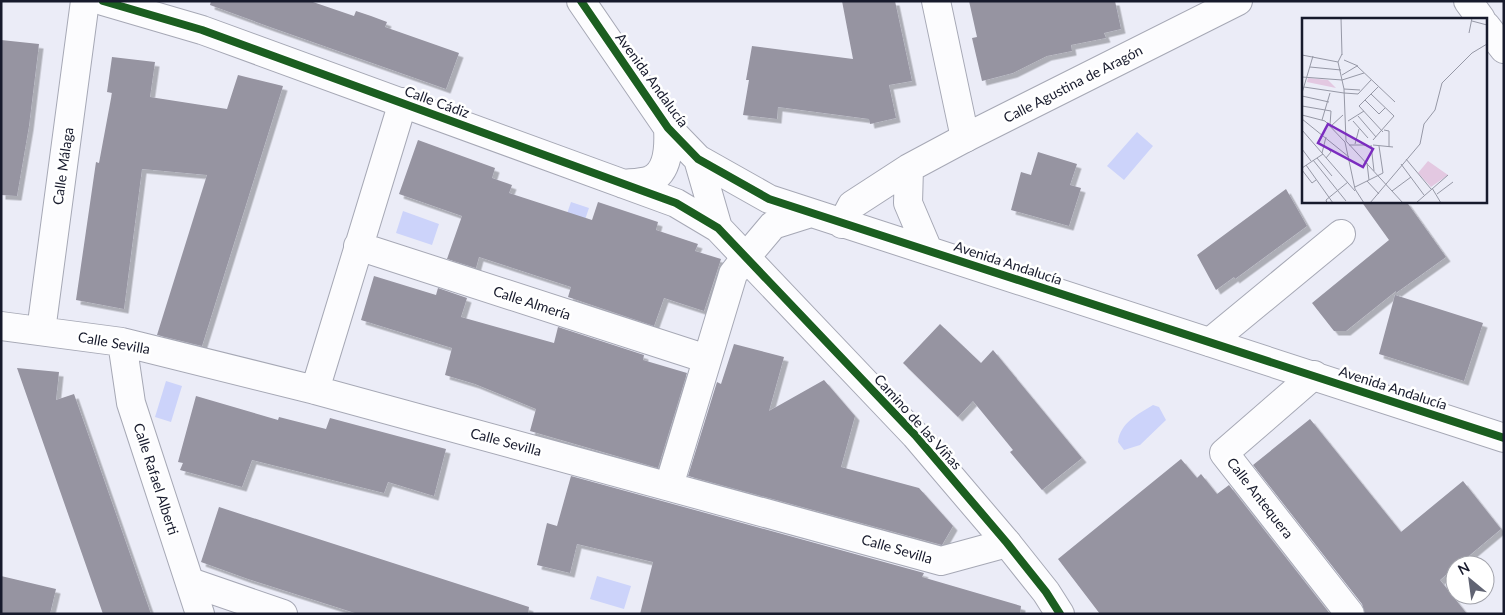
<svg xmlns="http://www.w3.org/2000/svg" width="1505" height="615" font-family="Lato,sans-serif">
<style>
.water{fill:#ccd3fa}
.building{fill:#9694a1;filter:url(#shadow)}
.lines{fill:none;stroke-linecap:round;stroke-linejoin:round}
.street-casing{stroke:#a6a8b5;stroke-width:30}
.secondary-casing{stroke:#a6a8b5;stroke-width:30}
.street{stroke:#fcfcfe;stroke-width:28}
.secondary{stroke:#fcfcfe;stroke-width:28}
.cycleway-casing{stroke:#fff;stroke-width:11}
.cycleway{stroke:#1b5e20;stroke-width:8}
.labels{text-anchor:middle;stroke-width:5;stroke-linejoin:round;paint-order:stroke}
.street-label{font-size:14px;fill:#171a2c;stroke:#fff}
.inset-road{fill:none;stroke:#9698a6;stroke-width:1}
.view{fill:#7b2cbf;fill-opacity:0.15;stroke:#7b2cbf;stroke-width:2.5}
.inset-edge{fill:none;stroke:#171a2c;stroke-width:2.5}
</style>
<defs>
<filter id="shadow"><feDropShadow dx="4.5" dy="4.5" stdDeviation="0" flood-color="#0004"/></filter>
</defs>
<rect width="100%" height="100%" fill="#ebecf7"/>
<path class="water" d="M1137,132L1153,146L1124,180L1107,166Z
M571,202L589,208L576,246L558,240Z
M403,211L439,224L432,245L396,233Z
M166,381L182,386L171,422L155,417Z
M1153,405L1159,407L1166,420L1140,445L1124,450L1118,442C1120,423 1138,414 1153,405Z
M597,576L631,586L624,609L590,599Z"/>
<path class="building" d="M211,1H310L354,16L356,11L371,16L387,22L385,27L459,53L446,89L270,27L210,5Z
M842,1H895L912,81L889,85L896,118L870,124L869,119L778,107L777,119L743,115L749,80H746L752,46L853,59Z
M969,1H1115L1121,29L1104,33L1106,38L1071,45L1072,51L1047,56L1013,73L982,81L972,38L977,37Z
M1,40L39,44L29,126L17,196L1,195Z
M112,57L155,62L150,97L227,109L238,75L283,86L202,346L157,335L207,175L142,169L124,309L76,300L96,162L99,163L112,93L107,92Z
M418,140L495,168L492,178L512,185L509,193L592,220L598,202L658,222L656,230L698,244L695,251L721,259L704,311L664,298L654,326L568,297L571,287L479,257L476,268L447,259L462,216L399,194Z
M1038,152L1077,164L1070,185L1081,188L1069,226L1011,210L1021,172L1031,175Z
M1286,189L1307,226L1235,279L1234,277L1216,290L1197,255Z
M1361,201H1406L1446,257L1396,293V291L1346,331H1334L1312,303L1389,240Z
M374,276L436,295L438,288L467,298L461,317L554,343L558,327L644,355L643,360L687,373L658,468L530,431L536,409L475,384L445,375L452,348L361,320Z
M1395,295L1483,323L1464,381L1379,354Z
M940,324L981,363L993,350L1082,458L1042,490L1010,452L1013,450L973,401L958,417L903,363Z
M734,344L784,357L769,411L824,380L855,416L841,467L919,488L953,526L942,545L688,476L717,382L721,384Z
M17,368L59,372L56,400L74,394L151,614H103Z
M196,396L278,420L279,417L326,429L330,418L446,449L434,496L388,482L384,493L252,460L242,487L180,470L183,463L178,462Z
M1310,419L1401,532L1463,481L1501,529L1458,565H1455V567L1440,580L1467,614H1365L1362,604L1253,465Z
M1181,459L1197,478L1201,474L1217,494L1229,485L1330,614H1100L1058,559Z
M571,476L924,573L922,577L1021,606L1020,614H640L653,562L577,544L570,573L537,565L547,523L557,526Z
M219,507L529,607L528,614H358L248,579L201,562Z
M1,576L56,589L50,614H1Z"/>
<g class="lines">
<defs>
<path id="street" d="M936,1L965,138
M1468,1L1481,19
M1486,26L1504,49
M358,246L707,359
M1,326L122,342L315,390L941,561L1007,543
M41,331L85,1
M122,342L131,403L200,614
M1210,342L1341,234
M1314,375L1224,453L1350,614
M315,390L403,102
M669,486L733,274L746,257
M190,582L283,614"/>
<path id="secondary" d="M103,1L202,30L676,203L718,228L915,435L1007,543L1046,592L1060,614
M581,1L668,128L698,159L769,199L1504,438
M698,159L718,228
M909,168L908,203L928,250
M623,184C631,183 642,183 650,180C669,172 669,145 668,128
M842,224L852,205L909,168L965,138L1238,1
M746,257L773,225L811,213"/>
</defs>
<use href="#street" class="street-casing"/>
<use href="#secondary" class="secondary-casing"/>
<use href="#street" class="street"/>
<use href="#secondary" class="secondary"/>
<defs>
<path id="cycleway" d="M103,1L202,30L676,203L718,228L915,435L1007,543L1046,592L1060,614
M581,1L668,128L698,159L769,199L1504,438"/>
</defs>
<use href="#cycleway" class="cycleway-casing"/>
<use href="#cycleway" class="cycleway"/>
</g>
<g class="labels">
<g class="street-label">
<text transform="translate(652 80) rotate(54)" y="5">Avenida Andalucía</text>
<text transform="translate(1073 84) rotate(-27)" y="5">Calle Agustina de Aragón</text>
<text transform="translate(437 102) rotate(20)" y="5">Calle Cádiz</text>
<text transform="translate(63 166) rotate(-82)" y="5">Calle Málaga</text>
<text transform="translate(1008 263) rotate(18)" y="5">Avenida Andalucía</text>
<text transform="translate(532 303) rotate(18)" y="5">Calle Almería</text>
<text transform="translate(114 343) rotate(10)" y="5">Calle Sevilla</text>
<text transform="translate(1393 388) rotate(18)" y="5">Avenida Andalucía</text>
<text transform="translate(918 422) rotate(48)" y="5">Camino de las Viñas</text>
<text transform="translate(506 442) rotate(15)" y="5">Calle Sevilla</text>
<text transform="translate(156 479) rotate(72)" y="5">Calle Rafael Alberti</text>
<text transform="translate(1260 498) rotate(52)" y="5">Calle Antequera</text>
<text transform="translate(897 549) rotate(16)" y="5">Calle Sevilla</text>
</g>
</g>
<g transform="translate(1302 18)">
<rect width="185" height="185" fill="#ebecf7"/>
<path d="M6,60L26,62L34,70L5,64ZM126,143L146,157L129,169L116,155Z" fill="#e3c8e1"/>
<path class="inset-road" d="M39,0L40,37M170,3L185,7M167,15L170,0M40,36L36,44L42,71L44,123L101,185M0,37L36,44M42,42L56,48M8,49L39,52M40,57L55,48L93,84M0,59L40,62L62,55M2,69L42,75M76,69L57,88L81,114M42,71L58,72M0,75L11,38M42,75L56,76L69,62M69,76L92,98L71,122M0,78L27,84M63,82L77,96L83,90M0,88L29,93L28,107M0,97L23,103L43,124L53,171L62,185M56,98L74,119M0,101L47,139M20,102L28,75M46,103L62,93M51,103L66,120M29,108L41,97M0,112L53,173M82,112L87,113V129M53,126L57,111M22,127L29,134L24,140M47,127H65M69,127L72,153M71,127L91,129M0,131L9,143M20,135L24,119M15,140L30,158M104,141L129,171M11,142L44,183M65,145L67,162M99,146L122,177M4,147L31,185M0,150L21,136M0,152L10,165L14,162M65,163L77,176M53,169L81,155L77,128M130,170L139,185M90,173L109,159M135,176L151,164M25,185L24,182L46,164M68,185L118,126L122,106L133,92L140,65L170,35L185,26M114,185L146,157"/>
<path class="view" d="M26,106L71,131L61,149L16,125Z"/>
<rect width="185" height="185" class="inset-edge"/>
</g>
<rect width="1505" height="615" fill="none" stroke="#171a2c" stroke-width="5"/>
<g transform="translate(1470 580) rotate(331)"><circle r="24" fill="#ffffff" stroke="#a2a3ab"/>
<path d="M0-4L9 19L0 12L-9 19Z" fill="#616473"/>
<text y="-8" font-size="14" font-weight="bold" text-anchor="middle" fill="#171a2c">N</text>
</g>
</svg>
